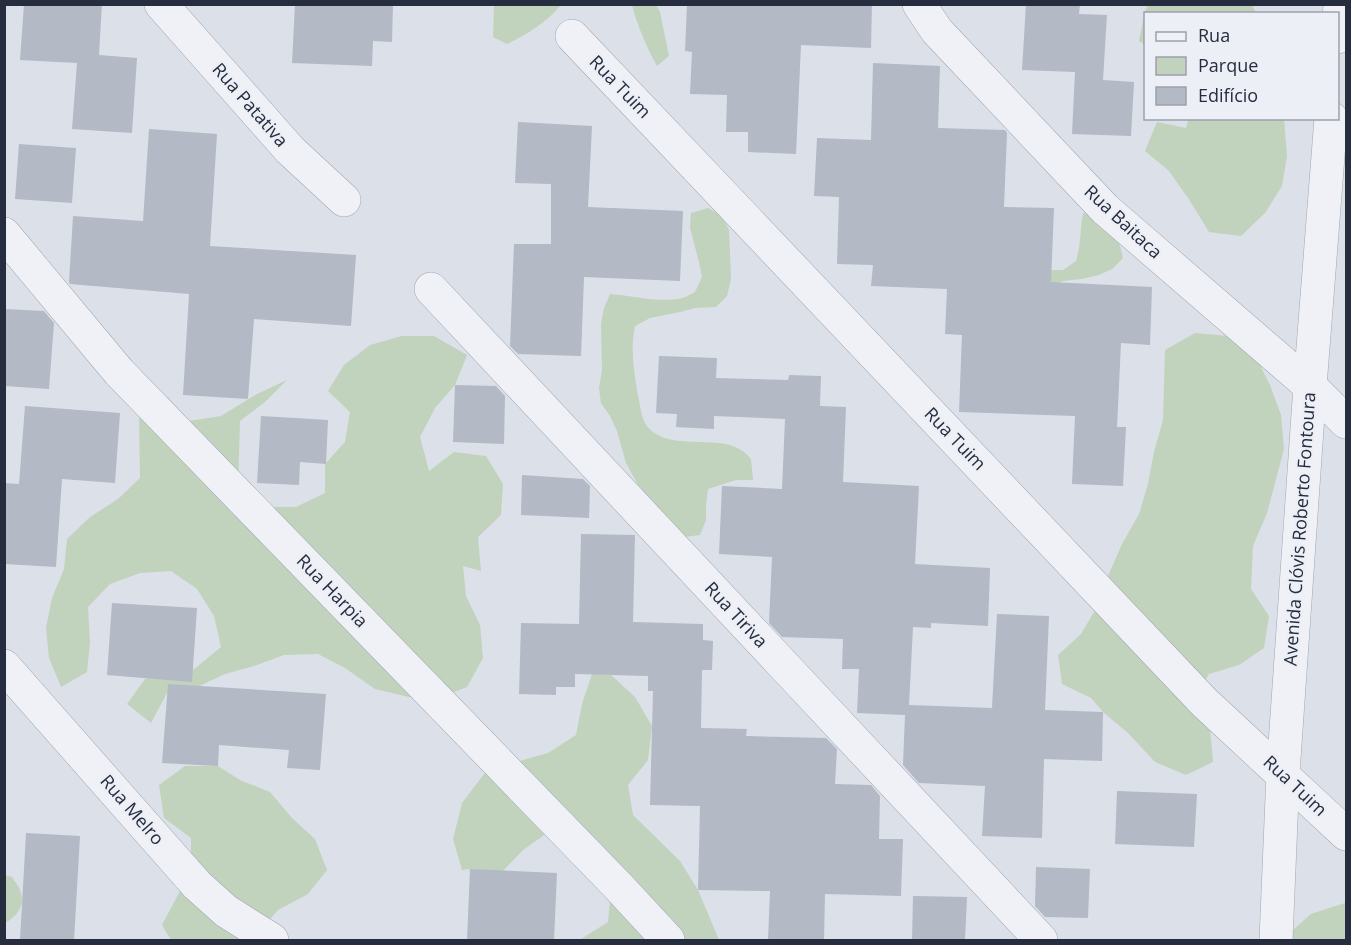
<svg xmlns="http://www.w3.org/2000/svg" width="1351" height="945" font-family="'Open Sans',sans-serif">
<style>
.green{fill:#c1d2bd}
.building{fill:#b3b9c5}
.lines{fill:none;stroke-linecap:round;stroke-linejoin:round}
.minor-casing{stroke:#a1a7b2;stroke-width:34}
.minor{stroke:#eff1f6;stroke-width:33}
.labels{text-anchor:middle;stroke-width:4.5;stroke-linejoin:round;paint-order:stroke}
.street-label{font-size:18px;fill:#252d3f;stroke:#eceff5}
</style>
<rect width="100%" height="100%" fill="#dce0e8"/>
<path class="green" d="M494,5V4L561,5C546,23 529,33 507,44L493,37Z
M632,5H656L660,12L669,56L657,66C647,48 637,25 632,5Z
M1148,5H1252L1256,13L1146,14L1145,45L1139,41L1145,11Z
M1189,118L1284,119L1287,156L1282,186L1265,213L1241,236L1209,232L1190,201L1169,171L1145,151L1157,122L1186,128Z
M708,208L722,216L729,230L731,279L727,296L716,307L695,308L680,312L650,318L635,326C630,350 634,372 638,396C640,404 641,416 645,423C664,454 716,433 741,450C745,452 748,456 751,459L753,480H736L708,489L706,505V520L700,535L684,537L642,492L626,463L617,431L610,416L601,403L599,388L602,370L601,324L604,308L610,294C633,296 655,302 677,299C683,299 689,295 695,292L702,277L699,262L690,228L691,213Z
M1083,213L1100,216L1119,242L1123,258L1112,269L1099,275L1081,279L1063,281L1049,287L1036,270H1063L1076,261C1081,245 1080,230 1083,213Z
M1195,333L1227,336L1255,355L1270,385L1281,415L1284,449L1267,513L1253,546L1251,589L1269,616L1264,648L1239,665L1209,674L1192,701L1210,728L1213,762L1186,775L1155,762L1128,733L1103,712L1091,698L1062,684L1058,655L1081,634L1097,607L1108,576L1122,544L1139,514L1148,484L1154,452L1163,420L1165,350Z
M402,336H434L467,355L455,385L435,408L420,437L429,471L454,452L486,456L503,484L501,515L478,537L481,571L463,566L466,596L480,625L483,658L467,687L438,698L409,697L375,689L345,668L318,654L284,655L254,666L225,674L197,687L167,693L151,723L127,704L145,679L159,674L193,670L221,647L214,616L197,589L171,571L140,573L110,584L88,607L90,642L87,672L61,687L49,658L46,628L52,598L64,569L67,539L90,517L118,499L140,478L139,414L168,397L189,421L221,416L257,394L287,380L265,402L240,421L238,488L265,507H296L325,493V464L345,442L350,412L328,391L344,365L370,345Z
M592,674L611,675L635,697L652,726L648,760L628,785L633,815L680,861L698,890L719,940H582L581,939L608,922L611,890L547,833L523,850L501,873L470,869L462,870L453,839L462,803L484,774L516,762L548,753L576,735L582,704Z
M185,766H218L240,780L270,792L292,818L315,839L327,870L308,894L278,910L256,935L258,940H171L162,925L191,870V838L164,818L159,785Z
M5,875L12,877C14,881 19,886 20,890C26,906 17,916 5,923Z
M1345,903L1346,904V940H1284L1285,937L1311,914Z"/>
<path class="building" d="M24,4H102L99,55L137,58L132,133L72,129L77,63L20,60Z
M295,4H393L392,42L373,41L372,66L292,63Z
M687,4H872L871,48L801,45L796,154L748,152V132H726L727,95L690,94L692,52L685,51Z
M1026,4H1080L1079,14L1107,15L1103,80L1134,82L1131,136L1072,134L1075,72L1022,70Z
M873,63L940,66L938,128L1005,130L1007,133L1004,207L1054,208L1051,282L1152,287L1150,345L1121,343L1117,427H1126L1123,486L1072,484L1075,416L959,412L962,335L945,334L947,289L871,286L873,265L837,264L839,197L814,196L817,138L871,140Z
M518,122L592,126L588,207L683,211L680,281L584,277L581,356L518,354L510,346L514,244H551V184L515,183Z
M149,129L217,134L210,246L356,255L351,326L254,319L248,399L183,395L189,294L70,284L69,282L73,216L143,221Z
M19,144L76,148L72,203L15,199Z
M4,309L44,311L54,323L49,389L4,386Z
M659,356L717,358L716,378L788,380L789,375L821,376L820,406L846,407L843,482L919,486L915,564L990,568L988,626L931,623V628L913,627L909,705L992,708L997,614L1049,616L1045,710L1103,712L1102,761L1044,759L1042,838L982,836L985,786L919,783L903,765L905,715L857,713L859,669H842L843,639L782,637L769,623L772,557L719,554L722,486L782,489L785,419L714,416V429L676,427L677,414L656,413Z
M455,385L496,386L505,396L504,444L453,442Z
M25,406L120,413L115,483L62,479L56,567L4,564V483L19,484Z
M261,416L328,420L326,464L300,462L299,485L257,483Z
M522,475L583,479L590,486L589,518L521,515Z
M581,534L635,535L633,622L703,624V640L713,641L712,670H702L701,728L747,729L746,736L826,738L837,749L835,784L871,785L880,796L879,839H903L901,896L825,894L824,940H768L770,891L698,890L700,806L650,805L653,691H648V676L575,674V687H556V695L519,694L521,623L579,624Z
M112,603L197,608L192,682L107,675Z
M168,684L326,694L320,770L287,768L289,750L219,745L218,766L162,763Z
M1117,791L1197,794L1194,847L1115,844Z
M26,833L80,836L74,940H20Z
M1036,867L1090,869L1088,918L1045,917L1035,906Z
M470,869L557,873L554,940H467Z
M913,896L967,897L965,940H912Z"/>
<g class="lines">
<defs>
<path id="minor" d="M161,4L290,150L344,200
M919,4L937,31L1105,209L1310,386L1346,422
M572,36L1204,702L1346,834
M1338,37L1340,4
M4,234L119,372L618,886L668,940
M431,289L1041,940
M4,666L197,885L226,911L272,940
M1276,940L1283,773L1310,386L1331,118"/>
</defs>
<use href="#minor" class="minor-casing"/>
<use href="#minor" class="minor"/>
</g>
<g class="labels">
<g class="street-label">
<text transform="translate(620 87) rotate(46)" y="6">Rua Tuim</text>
<text transform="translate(250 105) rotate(49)" y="6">Rua Patativa</text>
<text transform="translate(1123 222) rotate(43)" y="6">Rua Baitaca</text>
<text transform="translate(955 439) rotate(46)" y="6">Rua Tuim</text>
<text transform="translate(1300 529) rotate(-86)" y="6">Avenida Clóvis Roberto Fontoura</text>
<text transform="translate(332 591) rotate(46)" y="6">Rua Harpia</text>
<text transform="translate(736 615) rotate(47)" y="6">Rua Tiriva</text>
<text transform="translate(1295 786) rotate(43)" y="6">Rua Tuim</text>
<text transform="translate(132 810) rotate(49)" y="6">Rua Melro</text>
</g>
</g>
<rect width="1351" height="945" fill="none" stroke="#252d3f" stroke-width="12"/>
<rect x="1144" y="12" width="195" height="108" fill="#eceff5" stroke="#9ca1ac" stroke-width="1.5"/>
<rect x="1156" y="32" width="30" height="9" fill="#eff1f6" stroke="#9ca1ac" stroke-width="1.5"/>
<text x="1198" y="42" font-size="18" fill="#252d3f">Rua</text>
<rect x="1156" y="57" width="30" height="18" fill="#c1d2bd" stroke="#9ca1ac" stroke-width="1.5"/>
<text x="1198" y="72" font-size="18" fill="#252d3f">Parque</text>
<rect x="1156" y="87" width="30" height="18" fill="#b3b9c5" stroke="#9ca1ac" stroke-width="1.5"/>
<text x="1198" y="102" font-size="18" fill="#252d3f">Edifício</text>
</svg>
